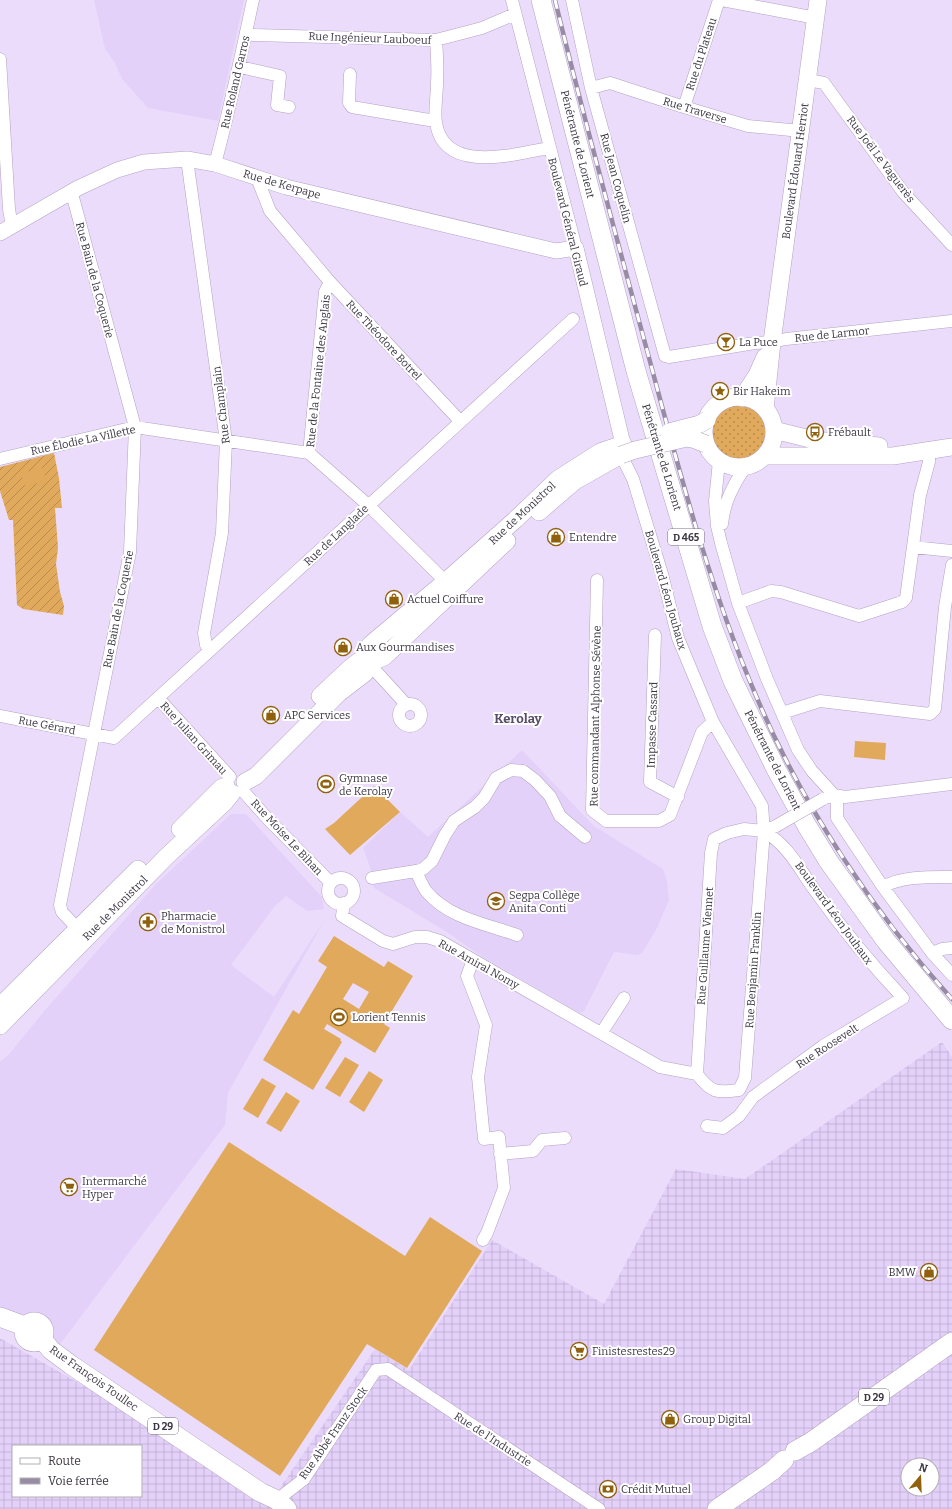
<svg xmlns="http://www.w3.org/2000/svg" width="952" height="1509" font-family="Bitter,serif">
  <defs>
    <pattern id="industrial-grid" width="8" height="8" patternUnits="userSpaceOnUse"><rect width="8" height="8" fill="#e4d1f9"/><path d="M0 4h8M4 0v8" fill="none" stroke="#c4b4d7"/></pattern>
    <pattern id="grass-dots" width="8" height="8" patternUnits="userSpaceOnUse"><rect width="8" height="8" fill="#e0a95b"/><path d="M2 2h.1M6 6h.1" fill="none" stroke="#b78a4d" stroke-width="1.8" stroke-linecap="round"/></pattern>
    <pattern id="garden-furrows" width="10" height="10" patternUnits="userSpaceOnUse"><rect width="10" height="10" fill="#e0a95b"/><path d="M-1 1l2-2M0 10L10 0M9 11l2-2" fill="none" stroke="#b78a4d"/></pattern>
  </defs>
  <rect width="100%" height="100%" fill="#ebdcfc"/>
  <!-- built -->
  <path fill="#e4d1f9" d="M94 0H244L218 121 148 108 122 79 115 63 105 49Z
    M522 750 594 826 663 869 667 881 669 900 657 928 642 953 638 955 614 952 584 1011 579 1013 481 956 447 932 374 888 371 870 363 848 400 812 428 837Z
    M231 814H246L322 897 324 909 307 911 286 896 275 906 231 965 274 997 325 919 228 1093 225 1125 58 1347 0 1308V1062L10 1053 45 1010 156 884Z"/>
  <!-- industrial -->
  <path fill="url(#industrial-grid)" fill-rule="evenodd" d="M942 1042 952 1057V1509H0V1338L275 1495 375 1349 409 1370 492 1240 604 1304 676 1169 745 1179ZM13 1446H141V1496H13ZM908 1465H932V1489H908Z"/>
  <!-- grass -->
  <path fill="url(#grass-dots)" d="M711 432a29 29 0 1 1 58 0a29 29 0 1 1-58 0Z"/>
  <!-- garden -->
  <path fill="url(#garden-furrows)" d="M54 453 59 478 62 508H55L58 548 56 564 60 592 64 606 63 615 23 609 17 605 13 520H9L0 491V467Z"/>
  <!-- pitch -->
  <path fill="#e0a95b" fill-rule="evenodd" d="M42 468 47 481 25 486 21 473Z
    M855 741 886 743 885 760 854 757Z
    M374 786 400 812 350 855 325 829 334 823Z
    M334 936 384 967 388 961 413 976 384 1024 390 1028 375 1053 327 1024 324 1029 341 1039 340 1040 342 1042 313 1090 263 1060 293 1010 299 1014 327 967 318 961ZM353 983 369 992 359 1009 343 999Z
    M345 1057 359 1065 340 1097 325 1088Z
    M369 1071 383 1080 364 1112 349 1102Z
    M262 1078 276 1086 258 1118 243 1109Z
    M286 1092 300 1101 281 1132 266 1123Z
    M229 1142 405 1256 430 1217 482 1251 407 1368 367 1344 280 1476 94 1350Z"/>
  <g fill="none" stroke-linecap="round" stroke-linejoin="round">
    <!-- minor casing -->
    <g stroke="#b2a3c2" stroke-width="13">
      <path id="minor" d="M512 0 576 248
        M572 0 591 88 665 356 669 357 755 343 772 342 786 339 952 321
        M722 0 816 18
        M246 32 253 35 436 40 482 28 515 14
        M436 40C437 54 438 69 437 83 437 96 434 110 436 123 444 175 515 154 549 148
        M0 59 9 209 11 221 14 226
        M240 67 280 76 277 105 289 107
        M350 74 349 103 352 107 435 121
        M808 80 824 83 903 192 952 245
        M591 88 610 83 684 107 748 126 801 131
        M684 107 719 0
        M187 159 226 441 222 533 204 633 206 645 210 650
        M215 164C230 109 241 55 253 0
        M259 178V183L270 211 330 282 460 421
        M71 193 74 201 135 427 130 552 60 905 62 912 77 928
        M330 282 325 292 309 453 368 505 450 586
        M621 455 633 479 662 574 678 638 713 722 762 806 764 831 745 1078 739 1090C717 1093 711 1093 697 1074L711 853 714 839 727 833 744 829 764 831 776 826
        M0 459 135 427 309 453
        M719 461 715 501 717 526 721 543 738 603 767 679 798 750 812 771 834 795 837 803V818L883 887 932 953 952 975
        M722 524C724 502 733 486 745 467
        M913 547 952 551
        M597 580 592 810 606 821H659L670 815 702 732 713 722
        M738 603 771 591 781 592 859 616 902 602 906 598 920 495 929 462V450
        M655 635 650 782 678 797
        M372 667 403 701 405 706
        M159 699 230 777
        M399 715a11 11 0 1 1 22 0a11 11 0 1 1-22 0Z
        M782 713 820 701 930 714 935 709 945 607 952 565
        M0 716 114 738 573 319
        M243 791 267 818 331 883
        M828 797 834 795 845 797 952 784
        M416 871C419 878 422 885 426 891 448 918 486 924 517 935
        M372 878 416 871 423 869 432 861 445 835 454 821 475 807 484 798 496 778 511 770 523 771 535 780 550 796 560 816 585 837
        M328 891a13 13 0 1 1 26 0a13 13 0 1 1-26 0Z
        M883 887C901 876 931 877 952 877
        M344 903 342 916 383 941 393 944 415 937H427L440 941 660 1067 697 1074
        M932 953 942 949 952 948
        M473 960 467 976 486 1025 478 1077 484 1139 499 1137 504 1188 487 1233 483 1240
        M602 1032 624 998
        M707 1126 723 1128 739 1116 753 1097 823 1046 903 998C872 965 843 930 816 892 799 869 790 847 764 831
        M500 1154 533 1151 542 1140 565 1138
        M277 1500 304 1479 376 1370 388 1369 599 1509"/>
    </g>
    <!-- tertiary casing -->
    <g stroke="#b2a3c2" stroke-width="16">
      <path id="tertiary" d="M0 233 78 188 117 170 144 162 187 159 215 164 286 187 556 251 576 248 623 444"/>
    </g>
    <!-- secondary casing -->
    <g stroke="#b2a3c2" stroke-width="18">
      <path id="secondary" d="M704 432a35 35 0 1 1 70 0a35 35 0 1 1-70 0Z
        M742 398 757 375 765 357
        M765 409 772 342 818 0
        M774 430 814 440 879 446
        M765 456H893L952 447
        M539 512 575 481 621 455
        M366 654V650L371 644 446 581 515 520 558 479 600 452 623 444
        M374 661 384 657 507 541
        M320 696 350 668 359 661
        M245 782 256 776 339 693 365 673 367 669
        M180 829 221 788 226 786
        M0 1006 138 869
        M0 1026 167 856 225 802 232 793"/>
    </g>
    <!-- primary casing -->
    <g stroke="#b2a3c2" stroke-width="20">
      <path id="primary" d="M541 0 636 371 712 626 733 681 776 769 807 826 829 862 886 941 952 1020
        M0 1317 27 1327
        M24 1332a10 10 0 1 1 20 0a10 10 0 1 1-20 0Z
        M42 1339 51 1350 71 1365 260 1492 277 1500 287 1509
        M795 1451 811 1442 952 1342
        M717 1509 772 1471 784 1460"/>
    </g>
    <!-- minor -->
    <use href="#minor" stroke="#fff" stroke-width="12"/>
    <!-- tertiary -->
    <use href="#tertiary" stroke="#fff" stroke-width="15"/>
    <!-- secondary -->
    <use href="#secondary" stroke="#fff" stroke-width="17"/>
    <!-- primary -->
    <use href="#primary" stroke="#fff" stroke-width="19"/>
    <!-- rail casing -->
    <g stroke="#978ca3" stroke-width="4.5">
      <path id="rail" d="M555 0C584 119 616 236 648 354 679 470 709 587 757 698 802 805 874 913 952 999"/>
    </g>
    <!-- rail -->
    <use href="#rail" stroke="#fff" stroke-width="3" stroke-dasharray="9" stroke-linecap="butt"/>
    <!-- minor-bridge casing -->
    <g stroke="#b2a3c2" stroke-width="13" stroke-linecap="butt">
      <path id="minor-bridge" d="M776 826 823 799"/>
    </g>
    <!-- secondary-bridge casing -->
    <g stroke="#b2a3c2" stroke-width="18" stroke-linecap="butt">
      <path id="secondary-bridge" d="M669 432 700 424 707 420
        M621 455 635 450 687 438 693 439 706 444"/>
    </g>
    <!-- minor-bridge -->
    <use href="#minor-bridge" stroke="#fff" stroke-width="12"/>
    <!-- secondary-bridge -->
    <use href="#secondary-bridge" stroke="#fff" stroke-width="17"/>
  </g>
  <!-- icons -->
  <defs>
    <g id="bar-ring" transform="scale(0.9)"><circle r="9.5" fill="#fff" stroke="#90610d" stroke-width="1.5"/><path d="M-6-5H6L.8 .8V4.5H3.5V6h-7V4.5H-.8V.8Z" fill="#90610d"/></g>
    <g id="sight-ring" transform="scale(0.9)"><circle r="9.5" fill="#fff" stroke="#90610d" stroke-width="1.5"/><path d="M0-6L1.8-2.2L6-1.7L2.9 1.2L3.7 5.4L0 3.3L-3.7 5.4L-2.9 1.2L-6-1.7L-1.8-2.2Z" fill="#90610d"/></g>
    <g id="bus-ring" transform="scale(0.9)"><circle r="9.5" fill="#fff" stroke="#90610d" stroke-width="1.5"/><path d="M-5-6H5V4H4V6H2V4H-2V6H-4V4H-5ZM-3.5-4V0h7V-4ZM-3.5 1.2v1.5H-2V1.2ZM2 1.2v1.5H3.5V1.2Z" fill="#90610d"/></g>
    <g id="shop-ring" transform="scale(0.9)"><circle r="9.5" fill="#fff" stroke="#90610d" stroke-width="1.5"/><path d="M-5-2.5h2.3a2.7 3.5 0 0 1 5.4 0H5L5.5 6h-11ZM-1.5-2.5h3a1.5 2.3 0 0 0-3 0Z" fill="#90610d"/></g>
    <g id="stadium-ring" transform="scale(0.9)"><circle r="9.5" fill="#fff" stroke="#90610d" stroke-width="1.5"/><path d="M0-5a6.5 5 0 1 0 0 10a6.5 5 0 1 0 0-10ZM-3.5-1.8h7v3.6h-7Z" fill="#90610d"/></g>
    <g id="school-ring" transform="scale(0.9)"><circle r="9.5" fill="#fff" stroke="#90610d" stroke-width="1.5"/><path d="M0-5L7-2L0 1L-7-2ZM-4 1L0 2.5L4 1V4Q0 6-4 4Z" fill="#90610d"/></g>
    <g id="pharmacy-ring" transform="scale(0.9)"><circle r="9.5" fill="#fff" stroke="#90610d" stroke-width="1.5"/><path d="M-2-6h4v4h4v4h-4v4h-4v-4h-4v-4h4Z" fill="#90610d"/></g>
    <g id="supermarket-ring" transform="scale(0.9)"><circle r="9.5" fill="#fff" stroke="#90610d" stroke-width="1.5"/><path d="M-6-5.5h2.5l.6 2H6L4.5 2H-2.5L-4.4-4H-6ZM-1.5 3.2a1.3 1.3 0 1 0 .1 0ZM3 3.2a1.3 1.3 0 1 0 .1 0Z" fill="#90610d"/></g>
    <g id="bank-ring" transform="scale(0.9)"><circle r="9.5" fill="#fff" stroke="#90610d" stroke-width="1.5"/><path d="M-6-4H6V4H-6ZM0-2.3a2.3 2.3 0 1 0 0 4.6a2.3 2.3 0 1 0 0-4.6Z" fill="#90610d"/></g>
  </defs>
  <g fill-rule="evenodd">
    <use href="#bar-ring" x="726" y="342"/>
    <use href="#sight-ring" x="720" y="391"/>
    <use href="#bus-ring" x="815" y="432"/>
    <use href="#shop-ring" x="556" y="537"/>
    <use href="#shop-ring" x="394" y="599"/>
    <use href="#shop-ring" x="343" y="647"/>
    <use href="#shop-ring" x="271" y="715"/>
    <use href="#stadium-ring" x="326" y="784"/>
    <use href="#school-ring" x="496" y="901"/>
    <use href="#pharmacy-ring" x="148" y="922"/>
    <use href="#stadium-ring" x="339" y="1017"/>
    <use href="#supermarket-ring" x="69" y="1187"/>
    <use href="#shop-ring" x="929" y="1272"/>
    <use href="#supermarket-ring" x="579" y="1351"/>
    <use href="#shop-ring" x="670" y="1419"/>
    <use href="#bank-ring" x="608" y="1489"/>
  </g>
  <g text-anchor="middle" stroke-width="4" stroke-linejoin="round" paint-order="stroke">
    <!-- shield labels -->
    <g fill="#fff" stroke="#77737c" stroke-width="1">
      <rect x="668" y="529" width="36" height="16" rx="3"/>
      <rect x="859" y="1389" width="30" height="16" rx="3"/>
      <rect x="148" y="1418" width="30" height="16" rx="3"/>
    </g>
    <g font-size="10" font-weight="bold" fill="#3d3744">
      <text x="686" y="541">D 465</text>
      <text x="874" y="1401">D 29</text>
      <text x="163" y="1430">D 29</text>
    </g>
    <!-- street labels -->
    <g font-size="11" fill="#3d3744" stroke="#fff">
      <text transform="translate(370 38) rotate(2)" y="4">Rue Ingénieur Lauboeuf</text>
      <text transform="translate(701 54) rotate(-72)" y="4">Rue du Plateau</text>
      <text transform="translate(235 82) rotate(-77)" y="4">Rue Roland Garros</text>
      <text transform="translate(695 110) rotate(17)" y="4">Rue Traverse</text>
      <text transform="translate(578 144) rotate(76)" y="4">Pénétrante de Lorient</text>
      <text transform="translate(881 159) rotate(53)" y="4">Rue Joël Le Vaguerès</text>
      <text transform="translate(795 171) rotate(-82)" y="4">Boulevard Édouard Herriot</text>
      <text transform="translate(616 178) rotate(75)" y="4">Rue Jean Coquelin</text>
      <text transform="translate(282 184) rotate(16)" y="4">Rue de Kerpape</text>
      <text transform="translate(568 222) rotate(76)" y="4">Boulevard Général Giraud</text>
      <text transform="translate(95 280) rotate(75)" y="4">Rue Bain de la Coquerie</text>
      <text transform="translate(832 334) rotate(-6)" y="4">Rue de Larmor</text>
      <text transform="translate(384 340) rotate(47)" y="4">Rue Théodore Botrel</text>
      <text transform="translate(318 371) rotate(-84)" y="4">Rue de la Fontaine des Anglais</text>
      <text transform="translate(221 405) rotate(-97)" y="4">Rue Champlain</text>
      <text transform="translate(83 440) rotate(-12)" y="4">Rue Élodie La Villette</text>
      <text transform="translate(662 457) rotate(73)" y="4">Pénétrante de Lorient</text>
      <text transform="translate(522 513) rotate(-43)" y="4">Rue de Monistrol</text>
      <text transform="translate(336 535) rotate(-43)" y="4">Rue de Langlade</text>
      <text transform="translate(666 590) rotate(74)" y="4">Boulevard Léon Jouhaux</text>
      <text transform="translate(118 609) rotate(-79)" y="4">Rue Bain de la Coquerie</text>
      <text transform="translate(595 716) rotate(-89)" y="4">Rue commandant Alphonse Sévène</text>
      <text transform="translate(47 725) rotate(11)" y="4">Rue Gérard</text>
      <text transform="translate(652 725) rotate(-88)" y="4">Impasse Cassard</text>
      <text transform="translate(194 738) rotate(48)" y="4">Rue Julian Grimau</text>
      <text transform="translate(773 760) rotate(63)" y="4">Pénétrante de Lorient</text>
      <text transform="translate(287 837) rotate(47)" y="4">Rue Moise Le Bihan</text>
      <text transform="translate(115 908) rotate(-45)" y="4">Rue de Monistrol</text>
      <text transform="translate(834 913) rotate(54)" y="4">Boulevard Léon Jouhaux</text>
      <text transform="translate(705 946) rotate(-86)" y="4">Rue Guillaume Viennet</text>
      <text transform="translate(479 964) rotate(29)" y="4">Rue Amiral Nomy</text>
      <text transform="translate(753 970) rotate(-86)" y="4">Rue Benjamin Franklin</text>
      <text transform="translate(827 1046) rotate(-33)" y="4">Rue Roosevelt</text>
      <text transform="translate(94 1378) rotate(35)" y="4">Rue François Toullec</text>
      <text transform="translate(333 1433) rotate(-55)" y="4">Rue Abbé Franz Stock</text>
      <text transform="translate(493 1439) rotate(33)" y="4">Rue de l'Industrie</text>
    </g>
    <!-- poi labels -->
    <g font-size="11" fill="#3d3744" stroke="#fff" text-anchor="start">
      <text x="739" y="346">La Puce</text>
      <text x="733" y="395">Bir Hakeim</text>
      <text x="828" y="436">Frébault</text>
      <text x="569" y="541">Entendre</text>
      <text x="407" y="603">Actuel Coiffure</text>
      <text x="356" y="651">Aux Gourmandises</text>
      <text x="284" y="719">APC Services</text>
      <text x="339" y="782">Gymnase<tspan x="339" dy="13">de Kerolay</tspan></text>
      <text x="509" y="899">Segpa Collège<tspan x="509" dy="13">Anita Conti</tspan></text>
      <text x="161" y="920">Pharmacie<tspan x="161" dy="13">de Monistrol</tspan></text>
      <text x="352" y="1021">Lorient Tennis</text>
      <text x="82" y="1185">Intermarché<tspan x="82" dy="13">Hyper</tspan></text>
      <text x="916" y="1276" text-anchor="end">BMW</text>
      <text x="592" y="1355">Finistesrestes29</text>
      <text x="683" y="1423">Group Digital</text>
      <text x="621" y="1493">Crédit Mutuel</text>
    </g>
    <!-- quarter labels -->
    <g font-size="13" font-weight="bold" fill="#594c67" stroke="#fff">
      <text x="518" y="723">Kerolay</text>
    </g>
  </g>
  <!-- legend -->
  <rect x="12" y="1445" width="130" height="52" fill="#ffffff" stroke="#b1afb4"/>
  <rect x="20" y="1458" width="20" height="6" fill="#ffffff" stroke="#b1afb4"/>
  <text x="48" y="1465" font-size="12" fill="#3d3744">Route</text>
  <rect x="20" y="1478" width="20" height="6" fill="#978ca3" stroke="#b1afb4"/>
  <text x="48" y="1485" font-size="12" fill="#3d3744">Voie ferrée</text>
  <!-- north arrow -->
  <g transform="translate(920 1477) rotate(19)"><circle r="19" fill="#ffffff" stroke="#b1afb4"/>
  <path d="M0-3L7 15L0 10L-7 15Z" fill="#90610d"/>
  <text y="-6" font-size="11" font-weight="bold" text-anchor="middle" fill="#3d3744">N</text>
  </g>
</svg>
